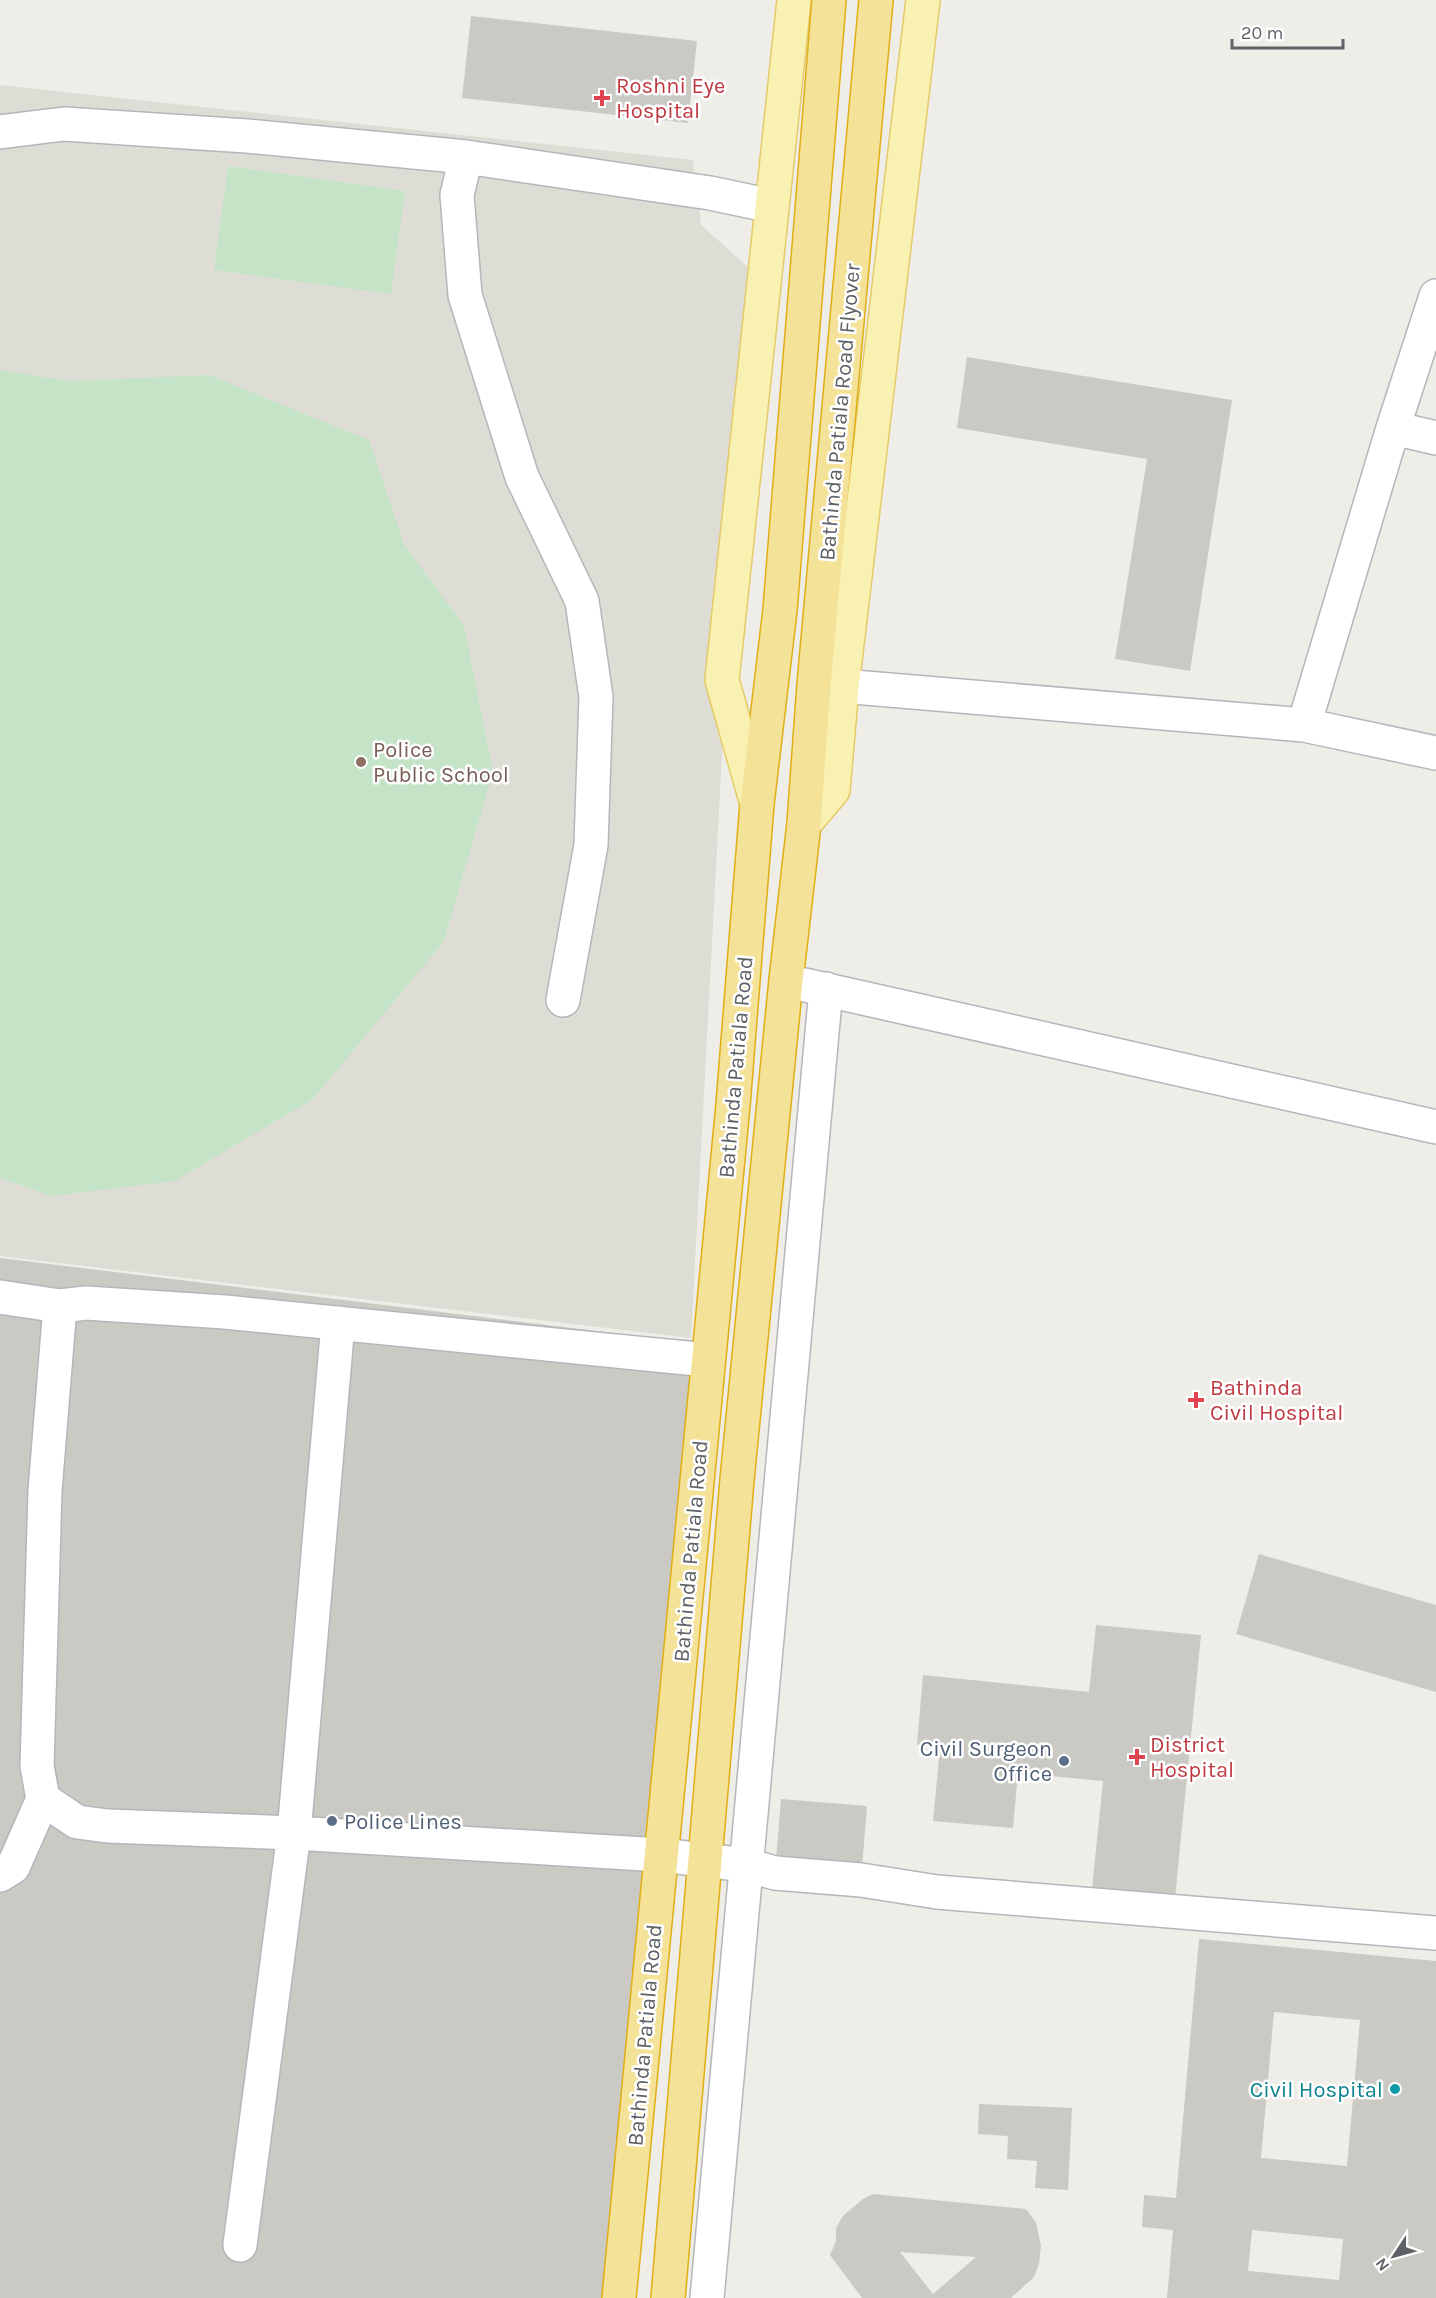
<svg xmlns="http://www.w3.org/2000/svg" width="1436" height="2298" font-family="Karla,sans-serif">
  <rect width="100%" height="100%" fill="#efede7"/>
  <!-- education -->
  <path fill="#deddd5" d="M0 85 693 160 701 225 748 267 691 1338 0 1256Z"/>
  <!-- green -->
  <path fill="#c5e4c7" d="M228 166 405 191 391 294 214 270Z
    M0 370 69 381 209 375 369 440 404 544 464 626 493 772 444 941 313 1099 175 1181 51 1196 0 1178Z"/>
  <!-- building -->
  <path fill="#cac9c3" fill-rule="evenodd" d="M471 16 697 41 688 123 462 98Z
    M967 357 1232 400 1190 671 1115 659 1147 459 957 428Z
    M0 1258 710 1345 619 2298H0Z
    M1259 1554 1436 1605V1692L1236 1634Z
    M1096 1625 1201 1635 1175 1898 1092 1889 1103 1781 1018 1773 1013 1828 933 1821 940 1748 917 1745 923 1675 1089 1692Z
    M781 1799 867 1806 861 1880 775 1873Z
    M1199 1939 1436 1961V2298H1167L1173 2230 1142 2227 1144 2195 1176 2198ZM1274 2012 1360 2020 1347 2166 1261 2158ZM1252 2230 1343 2239 1339 2280 1248 2271Z
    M979 2104 1072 2108 1068 2190 1035 2188 1037 2161 1007 2159 1008 2136 978 2134Z
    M873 2194 1026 2209 1036 2223 1041 2245 1039 2264 1034 2277 1011 2298H862L830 2255 836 2241V2228L843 2216 863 2199ZM900 2252 976 2257 933 2294Z"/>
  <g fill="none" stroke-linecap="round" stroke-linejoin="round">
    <!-- minor casing -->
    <g stroke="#b4b6ba" stroke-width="36">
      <path id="minor" d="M0 132 64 124 247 136 466 157 710 193 772 206
        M466 157 457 195 465 295 522 477 582 601 596 697 591 845 563 1000
        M1393 428 1436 438
        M842 686 1304 725 1436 753
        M1304 725 1393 428 1436 296
        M805 985 1436 1127
        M0 1297 60 1306
        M338 1323 294 1833 108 1826 77 1822 43 1799 37 1766 45 1491 60 1306 86 1303 225 1312 656 1355 708 1360
        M0 1875 13 1867 43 1799
        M240 2245 294 1833 661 1855 746 1865 775 1873 861 1880 937 1892 1436 1933
        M707 2298 826 989"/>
    </g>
    <!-- major casing -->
    <g stroke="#e5ca69" stroke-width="36">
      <path id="major" d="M757 804 722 680 794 0
        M804 824 833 790 842 686 923 0"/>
    </g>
    <!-- highway casing -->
    <g stroke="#e0ae15" stroke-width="36">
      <path id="highway" d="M619 2298 733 1105 757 804 780 610 829 0
        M668 2298 737 1480 786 980 804 824 814 685 876 0"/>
    </g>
    <!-- minor -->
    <use href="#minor" stroke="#fff" stroke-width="33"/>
    <!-- major -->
    <use href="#major" stroke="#f8f1b2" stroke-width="33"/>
    <!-- highway -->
    <use href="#highway" stroke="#f4e299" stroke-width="33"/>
  </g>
  <!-- markers -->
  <g fill="#e0444e" stroke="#fff" stroke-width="2">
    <path d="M599 89h6v6h6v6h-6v6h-6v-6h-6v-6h6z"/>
    <path d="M1193 1391h6v6h6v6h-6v6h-6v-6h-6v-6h6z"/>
    <path d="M1134 1748h6v6h6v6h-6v6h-6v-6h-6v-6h6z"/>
  </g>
  <circle fill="#8d6e63" stroke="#fff" stroke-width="2" cx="361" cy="762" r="6"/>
  <g fill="#5c6f8a" stroke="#fff" stroke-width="2">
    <circle cx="1064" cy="1761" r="6"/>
    <circle cx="332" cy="1821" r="6"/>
  </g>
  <circle fill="#0f9aa8" stroke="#fff" stroke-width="2" cx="1395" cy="2089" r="6"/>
  <g text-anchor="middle" stroke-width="5" stroke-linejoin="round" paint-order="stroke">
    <!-- health labels -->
    <g font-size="22" fill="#be3a42" stroke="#fff" text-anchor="start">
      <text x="616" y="93">Roshni Eye<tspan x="616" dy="25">Hospital</tspan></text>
      <text x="1210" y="1395">Bathinda<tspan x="1210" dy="25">Civil Hospital</tspan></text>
      <text x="1150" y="1752">District<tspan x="1150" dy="25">Hospital</tspan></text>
    </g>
    <!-- street labels -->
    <g font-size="22" fill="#5e6165" stroke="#fff">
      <text transform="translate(839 412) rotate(-85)" y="8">Bathinda Patiala Road Flyover</text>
      <text transform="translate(735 1067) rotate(-85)" y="8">Bathinda Patiala Road</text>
      <text transform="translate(690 1551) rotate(-85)" y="8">Bathinda Patiala Road</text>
      <text transform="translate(644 2035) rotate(-85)" y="8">Bathinda Patiala Road</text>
    </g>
    <!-- education labels -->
    <g font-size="22" fill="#785e54" stroke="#fff" text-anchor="start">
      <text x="373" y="757">Police<tspan x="373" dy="25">Public School</tspan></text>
    </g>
    <!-- service labels -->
    <g font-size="22" fill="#4e5e75" stroke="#fff" text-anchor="end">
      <text x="1052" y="1756">Civil Surgeon<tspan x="1052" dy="25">Office</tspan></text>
      <text x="344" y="1829" text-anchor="start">Police Lines</text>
    </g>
    <!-- culture labels -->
    <g font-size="22" fill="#0d838f" stroke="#fff" text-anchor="end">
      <text x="1383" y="2097">Civil Hospital</text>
    </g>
  </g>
  <!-- north arrow -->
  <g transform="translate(1394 2256) rotate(234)" stroke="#ffffff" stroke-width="4.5" paint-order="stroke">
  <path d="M0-4.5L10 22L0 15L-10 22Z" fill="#5e6165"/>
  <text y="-9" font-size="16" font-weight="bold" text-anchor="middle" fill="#5e6165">N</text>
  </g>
  <!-- scale -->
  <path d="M1232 39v9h111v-9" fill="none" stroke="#5e6165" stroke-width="3"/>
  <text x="1241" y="39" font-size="18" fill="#5e6165" stroke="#ffffff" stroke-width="4.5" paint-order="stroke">20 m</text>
</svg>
